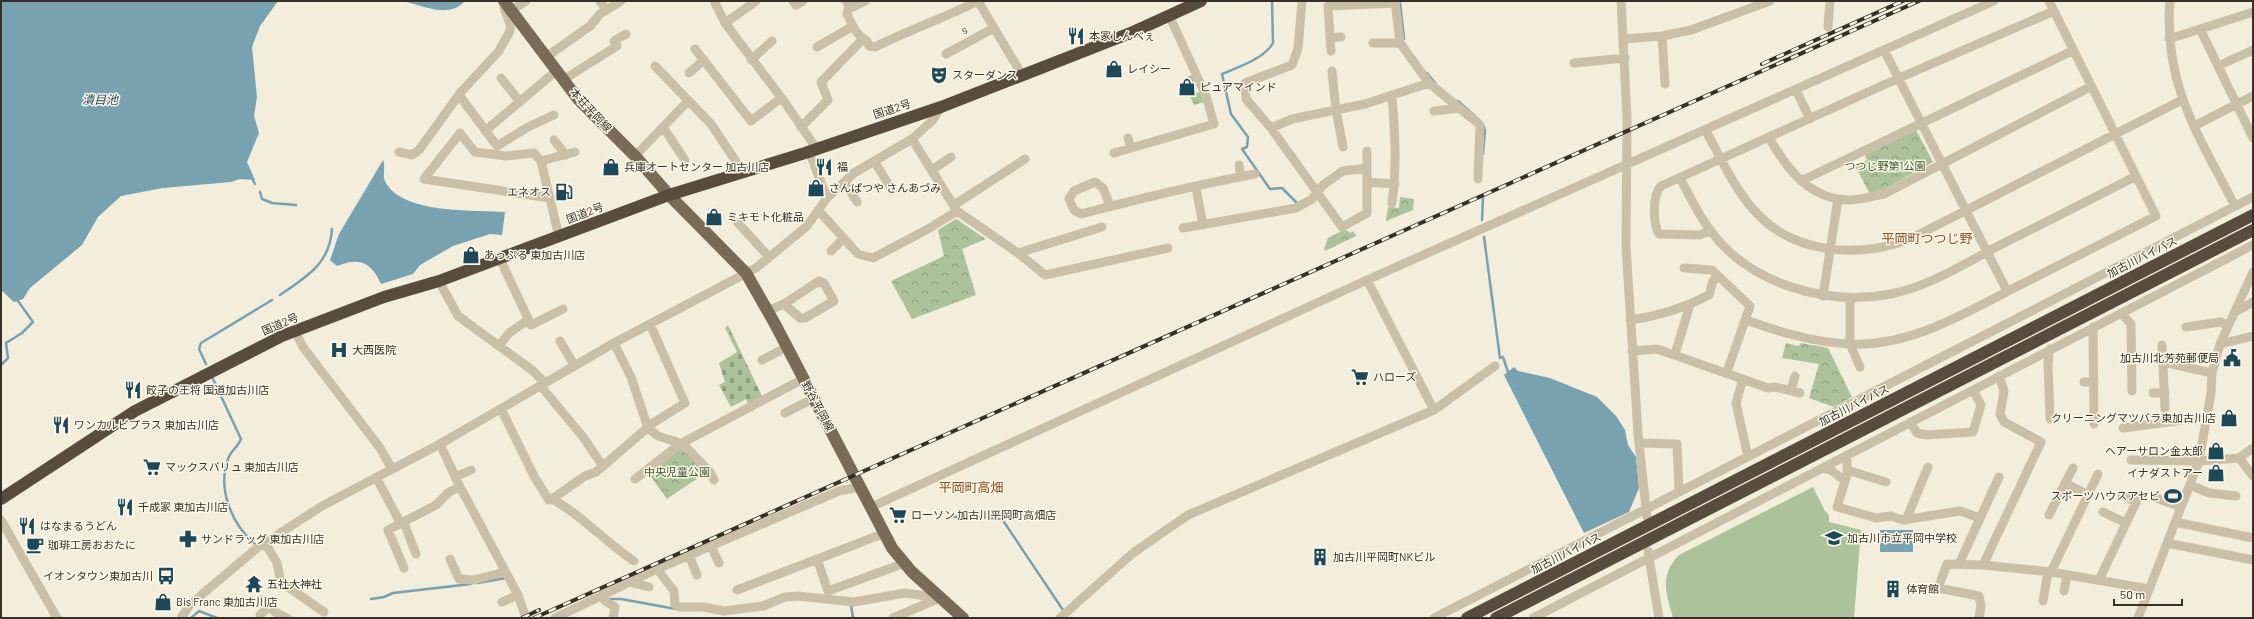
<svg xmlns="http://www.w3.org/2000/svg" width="2254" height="619" font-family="Barlow,'Noto Sans JP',sans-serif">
  <defs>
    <pattern id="forest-crowns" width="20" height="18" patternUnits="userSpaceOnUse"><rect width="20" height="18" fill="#acc29b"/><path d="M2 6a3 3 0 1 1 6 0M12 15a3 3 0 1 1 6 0" fill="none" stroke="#8d9e7e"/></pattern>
    <pattern id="cemetery-stones" width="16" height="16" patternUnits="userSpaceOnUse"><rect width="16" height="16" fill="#acc29b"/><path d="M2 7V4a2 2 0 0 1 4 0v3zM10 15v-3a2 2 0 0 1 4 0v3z" fill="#8d9e7e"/></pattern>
  </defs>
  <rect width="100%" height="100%" fill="#f3eddb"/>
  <!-- grass -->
  <path fill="#acc29b" d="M1813 487 1825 511 1829 515V522L1861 530 1854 618H1673C1666 593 1659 576 1679 555Z"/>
  <!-- forest -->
  <path fill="url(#forest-crowns)" d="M1191 75 1197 83 1193 85 1197 93 1200 92 1204 102 1194 105 1182 80Z
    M1916 130 1933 162 1881 191 1870 194 1855 166 1867 160 1865 155Z
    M1400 197 1414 199 1413 210 1386 221 1388 207 1399 208Z
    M956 219 986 239 962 249 976 295 912 319 891 281 944 256 938 230Z
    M1345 229 1350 233 1353 231 1356 236 1325 251 1324 249 1328 238Z
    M1786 343 1799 346 1801 343 1828 348 1852 397 1834 407 1809 398 1819 364 1782 358Z
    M680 449 684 450 705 473 667 499 649 474Z"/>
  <!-- cemetery -->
  <path fill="url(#cemetery-stones)" d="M728 325 762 396 748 404 746 399 731 407 719 385 725 382 719 363 737 352 725 328Z"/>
  <!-- water -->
  <path fill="#79a2b1" d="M1 1H278L260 26 252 47 257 97 254 116 259 133 247 162 255 180 240 179 231 182 163 188 121 196 98 217 82 245 30 288 23 299 14 302 1 290Z
    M403 1H465C449 19 424 6 403 1Z
    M383 160C386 167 382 175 385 181 400 214 474 210 505 212L502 235 490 234 453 246 420 265 413 274 381 284C371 262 360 257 337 266L330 260 339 234Z
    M1514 367 1518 371 1550 378 1597 397 1616 416 1625 430 1628 445 1636 457 1639 488 1629 512 1584 533 1504 375Z
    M1880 530H1913V552H1880Z"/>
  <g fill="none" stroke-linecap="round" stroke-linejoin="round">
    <!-- stream -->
    <path stroke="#79a2b1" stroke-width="2.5" d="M1272 1 1273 43C1264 59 1238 67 1222 74L1231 114 1248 137 1247 147 1242 149 1270 189 1282 188 1297 203
      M1400 2 1404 39
      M1427 73 1436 84
      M1458 101 1479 120
      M1483 154 1485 130 1483 125
      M253 180 255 184
      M260 192 262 199 272 203 296 205
      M1482 220 1483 196
      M1484 237 1500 358 1503 357 1508 372
      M280 295C306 277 330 264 332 229
      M206 364 199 349 201 343 272 300
      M1 365 8 358 6 343 22 333 33 322 18 301
      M213 379 241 439C238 447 231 450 228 459 217 490 232 525 256 545
      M954 517H979L1002 519 1063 610
      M478 583 506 578
      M371 599 384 597 393 593 471 584
      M609 599H621L676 609
      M851 605 853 618
      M191 618 199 611 217 618"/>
    <!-- minor -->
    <path stroke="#cbc0a7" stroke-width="9" d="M600 1 606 10
      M714 1 725 23 786 104 816 148
      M793 1 796 5 803 1
      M846 1 849 6 847 14C852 25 857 36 867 41L869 46 875 47C909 30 944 18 978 1
      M978 1 1022 75
      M1302 1 1298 49 1292 65 1245 83 1246 99 1271 128 1342 227 1367 213V151
      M1395 1 1400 43 1429 83 1480 125 1478 179
      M1621 1 1627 118 1626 246 1638 434 1647 517
      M2170 1C2163 84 2199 136 2235 206
      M849 6 853 7 865 1
      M512 10 526 1
      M725 23 756 1
      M1828 27 1830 1
      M2200 29 2253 138
      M1662 36 1665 84
      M1330 38 1341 37
      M1623 39 1662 36 1691 30 1770 1
      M2169 39 2253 12
      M1373 43H1400
      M817 47 853 26
      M695 49 751 121 781 98
      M1884 50 2007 291
      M1331 51 1328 6 1396 3
      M946 54 994 28
      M546 57 590 26 600 14 621 1
      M751 60 772 41
      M1574 63 1625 58
      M655 66 711 124 743 172
      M2218 66 2253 50
      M1332 71 1336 110 1343 147
      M689 73 704 60
      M501 78 520 102
      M563 80 617 46 614 41 626 34
      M1796 90 1810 119
      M459 95 497 146 528 127 554 115
      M1392 95C1395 132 1397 167 1392 203
      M1434 111 1460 108
      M2194 126 2253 96
      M663 127 685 160
      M801 127 828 100 821 82 863 39
      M1271 128 1292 119 1365 104 1429 83
      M485 131 556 71
      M1706 131C1720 157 1733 186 1753 209 1791 254 1858 259 1910 239L2182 100
      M1128 138 1131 148
      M1769 138C1785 165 1804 193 1838 199 1853 202 1869 197 1884 194L2090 87
      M912 139 957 211 1018 253 1045 275 1168 248
      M554 140 566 155
      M809 151 827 198
      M399 152 412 155 419 150 461 92 499 51 510 31V24L504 8 507 4
      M1114 153 1214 124 1206 96 1169 15
      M635 156 688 101
      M541 161 575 152
      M874 161 892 190
      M1239 165 1241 177
      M932 170 951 157
      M1680 178C1689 195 1698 214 1710 230 1750 285 1827 306 1891 294 1931 286 1969 261 2004 243 2048 221 2092 199 2136 176
      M1801 181 2072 51
      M844 182 857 202
      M1367 182 1395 184
      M1196 188 1203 225
      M550 198 424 179 460 133 475 152 506 156 534 153 541 161 559 237
      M954 205 1025 159
      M1110 206 1103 188 1095 182 1074 191 1069 199 1074 210 1081 214C1138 199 1196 185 1255 174
      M818 210 858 254 873 258 928 229 957 211
      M738 223 769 257
      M1183 228 1296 208 1312 199 1323 185 1343 171 1367 168
      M1711 231 1699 235 1659 234C1653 224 1652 195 1661 186L1899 78 2054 11
      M831 251 844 238
      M1018 253 1102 227
      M500 259 531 325 563 309
      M1684 268 1712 270 1750 306 1727 372
      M1367 280 1434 410
      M439 281 458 316 532 370 544 382
      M1823 296 1838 199
      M1850 298V344L1860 367
      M767 311 784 304 819 281 824 283 834 301 805 318H800L784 304
      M2235 312 2253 302
      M2121 313 2131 324 2132 391
      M1630 320C1659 316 1684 308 1709 295L1713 281 1718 276
      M1746 320C1780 332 1812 342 1849 344 1911 347 1965 313 2018 286 2064 263 2110 239 2156 216L2049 1
      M2093 327 2094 424
      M2186 327 2221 322 2228 326
      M295 331 303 347 380 448 392 469
      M560 341 574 365
      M614 343 631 377 648 428 658 436 677 442 687 448 710 472 714 480
      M2220 344 2253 336
      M2162 345 2165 409
      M499 346 509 333 528 320
      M1632 351 1657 349 1768 388 1775 387 1800 393
      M1675 354 1690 305
      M762 360 787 347
      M2163 362 2212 373
      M1999 376 2004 391 2000 414 2004 422 2041 442 1983 565 2051 572 2149 589
      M1743 379 1736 403 1748 457
      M2084 382H2094
      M540 385 583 437 602 465
      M1791 390 1795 376
      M2153 393H2165
      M501 409 535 478 549 500 552 499 585 476 596 472 653 423 685 403 650 324
      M785 413 814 398
      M2050 419 2048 363 2050 349
      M1910 422 1917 433 1926 435 1973 432 1981 405 1973 390
      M2123 428 2207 417
      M1639 443 1677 444 1679 492
      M440 444 459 485 518 595 526 618
      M1847 455V475L1837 507 1876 518 1891 516 1903 520 1960 511 1980 518
      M2239 458 2253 476
      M2131 460 2199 461 2239 458 2253 448
      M1822 468 1831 470 1845 481
      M1847 470 1886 482
      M376 477 401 524
      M455 477 471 470
      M635 479 680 444 803 379
      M2065 483 2088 495
      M2190 485 2209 493 2236 496
      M2122 495 2136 502
      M2156 498 2181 507
      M552 499C582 515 605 542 634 561
      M871 507 1367 280 1994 1
      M2103 512 2126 523
      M2049 515 2073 468
      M1 520 57 618
      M1906 520 1928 467
      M2175 522 2253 538
      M404 523 416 554
      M265 543 277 563 281 582 324 612
      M2167 543 2253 560
      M711 546 719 563
      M1648 551 1659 618
      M689 555 697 575
      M450 559 459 579 473 580 505 572
      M817 559 828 591 905 563
      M1959 564 1999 477
      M404 568 388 530 436 505 449 492 460 487
      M657 569 674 591 675 605 679 607H703L724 611 763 606 785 597 798 596 854 602 905 593 940 598 893 618
      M2051 572 2098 474
      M2099 580 2139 496
      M629 582 649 587
      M737 590 885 533
      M2064 591 2067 575
      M602 595 605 601 615 607 613 618
      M261 600 275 612 287 618
      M2043 601 2048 572
      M502 602 518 595
      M260 615 269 607
      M181 618 189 606 206 591 257 548 322 506 440 444 614 343 756 268 807 226 827 198 854 173 912 139 933 120 941 107
      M555 618 657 569 839 491 860 487
      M1060 618 1133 553 1188 515 1434 410 1495 366
      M1434 618 2253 197
      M1533 618 2253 245
      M1979 618 1981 606 1979 596 1938 588 1947 564 1983 565
      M2138 618 2199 461 2211 393 2212 373 2220 344 2253 272"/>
    <!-- major -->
    <path stroke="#7a6b58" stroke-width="12" d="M504 1 578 99 635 156 669 195 746 273 775 324 892 548 912 572 963 618"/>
    <!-- highway -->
    <path stroke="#594c3e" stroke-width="12" d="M1 499 135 411 282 336 384 297 439 281 669 195 805 153 941 107 1133 32 1201 1
      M1467 618 2253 215
      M1496 618 2253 230"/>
    <!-- rail casing -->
    <g stroke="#373028" stroke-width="4">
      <path id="rail" d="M1762 64 1903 1
        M522 618 539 610
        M534 618 1919 1"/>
    </g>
    <!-- rail -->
    <use href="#rail" stroke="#faf6e8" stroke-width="2.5" stroke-dasharray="8" stroke-linecap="butt"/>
  </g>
  <!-- icons -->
  <defs>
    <g id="restaurant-bare" transform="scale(1.38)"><path d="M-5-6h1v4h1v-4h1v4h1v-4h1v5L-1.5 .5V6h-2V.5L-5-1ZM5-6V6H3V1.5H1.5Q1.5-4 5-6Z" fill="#1c485a" stroke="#faf6e8" stroke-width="2.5" paint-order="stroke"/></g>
    <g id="shop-bare" transform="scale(1.38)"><path d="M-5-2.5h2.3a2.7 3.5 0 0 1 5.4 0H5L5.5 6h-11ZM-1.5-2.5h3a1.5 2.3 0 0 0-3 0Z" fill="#1c485a" stroke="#faf6e8" stroke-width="2.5" paint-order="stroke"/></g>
    <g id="theatre-bare" transform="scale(1.38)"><path d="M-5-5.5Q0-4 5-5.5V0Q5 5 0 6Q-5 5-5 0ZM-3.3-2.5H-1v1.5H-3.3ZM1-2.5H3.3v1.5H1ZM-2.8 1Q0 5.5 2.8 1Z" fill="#1c485a" stroke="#faf6e8" stroke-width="2.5" paint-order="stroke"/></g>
    <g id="fuel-bare" transform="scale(1.38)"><path d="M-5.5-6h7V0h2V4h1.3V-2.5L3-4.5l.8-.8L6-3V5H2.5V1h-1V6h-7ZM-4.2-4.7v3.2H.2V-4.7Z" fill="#1c485a" stroke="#faf6e8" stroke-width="2.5" paint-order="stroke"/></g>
    <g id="hospital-bare" transform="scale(1.38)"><path d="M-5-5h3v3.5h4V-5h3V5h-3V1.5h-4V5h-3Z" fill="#1c485a" stroke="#faf6e8" stroke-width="2.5" paint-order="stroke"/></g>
    <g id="civic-bare" transform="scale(1.38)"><path d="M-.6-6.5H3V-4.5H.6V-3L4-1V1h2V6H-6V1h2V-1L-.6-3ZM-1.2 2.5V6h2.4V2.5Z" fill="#1c485a" stroke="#faf6e8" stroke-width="2.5" paint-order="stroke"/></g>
    <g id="supermarket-bare" transform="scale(1.38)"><path d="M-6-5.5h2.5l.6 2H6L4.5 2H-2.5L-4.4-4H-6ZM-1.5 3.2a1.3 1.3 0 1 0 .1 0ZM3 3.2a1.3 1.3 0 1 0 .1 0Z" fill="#1c485a" stroke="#faf6e8" stroke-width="2.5" paint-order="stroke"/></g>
    <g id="stadium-bare" transform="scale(1.38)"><path d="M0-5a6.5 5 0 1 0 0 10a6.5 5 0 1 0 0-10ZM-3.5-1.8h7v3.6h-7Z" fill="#1c485a" stroke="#faf6e8" stroke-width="2.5" paint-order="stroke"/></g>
    <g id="school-bare" transform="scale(1.38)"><path d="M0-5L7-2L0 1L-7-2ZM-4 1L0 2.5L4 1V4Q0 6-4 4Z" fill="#1c485a" stroke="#faf6e8" stroke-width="2.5" paint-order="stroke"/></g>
    <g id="pharmacy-bare" transform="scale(1.38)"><path d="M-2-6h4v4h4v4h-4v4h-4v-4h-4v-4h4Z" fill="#1c485a" stroke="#faf6e8" stroke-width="2.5" paint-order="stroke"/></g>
    <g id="cafe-bare" transform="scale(1.38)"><path d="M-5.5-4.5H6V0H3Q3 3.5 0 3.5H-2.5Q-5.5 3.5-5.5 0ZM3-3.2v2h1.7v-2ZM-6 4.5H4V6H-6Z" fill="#1c485a" stroke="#faf6e8" stroke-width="2.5" paint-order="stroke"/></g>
    <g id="building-bare" transform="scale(1.38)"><path d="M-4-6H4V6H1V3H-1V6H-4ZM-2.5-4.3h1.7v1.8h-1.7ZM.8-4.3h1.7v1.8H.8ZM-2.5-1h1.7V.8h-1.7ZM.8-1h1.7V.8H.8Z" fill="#1c485a" stroke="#faf6e8" stroke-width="2.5" paint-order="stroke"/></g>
    <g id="bus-bare" transform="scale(1.38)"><path d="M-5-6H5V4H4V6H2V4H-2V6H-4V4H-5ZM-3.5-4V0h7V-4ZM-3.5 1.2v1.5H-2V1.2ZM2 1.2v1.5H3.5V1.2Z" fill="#1c485a" stroke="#faf6e8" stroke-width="2.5" paint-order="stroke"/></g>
    <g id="temple-bare" transform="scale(1.38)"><path d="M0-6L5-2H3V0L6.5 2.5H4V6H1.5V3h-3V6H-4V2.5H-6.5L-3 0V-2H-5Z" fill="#1c485a" stroke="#faf6e8" stroke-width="2.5" paint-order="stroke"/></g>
  </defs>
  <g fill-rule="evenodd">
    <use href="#restaurant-bare" x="1076" y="36"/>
    <use href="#shop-bare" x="1114" y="69"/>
    <use href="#theatre-bare" x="939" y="75"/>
    <use href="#shop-bare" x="1187" y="87"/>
    <use href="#shop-bare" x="611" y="167"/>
    <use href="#restaurant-bare" x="824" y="167"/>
    <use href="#shop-bare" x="816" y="188"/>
    <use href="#fuel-bare" x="564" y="192"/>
    <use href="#shop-bare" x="714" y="217"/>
    <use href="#shop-bare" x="471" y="255"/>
    <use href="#hospital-bare" x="339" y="350"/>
    <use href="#civic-bare" x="2232" y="358"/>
    <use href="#supermarket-bare" x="1360" y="377"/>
    <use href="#restaurant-bare" x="133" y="390"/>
    <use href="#shop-bare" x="2229" y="418"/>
    <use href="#restaurant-bare" x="61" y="425"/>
    <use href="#shop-bare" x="2216" y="451"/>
    <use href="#supermarket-bare" x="152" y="467"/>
    <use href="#shop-bare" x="2216" y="473"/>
    <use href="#stadium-bare" x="2173" y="496"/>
    <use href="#restaurant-bare" x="125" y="507"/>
    <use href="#supermarket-bare" x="898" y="515"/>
    <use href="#restaurant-bare" x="27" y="526"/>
    <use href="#school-bare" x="1834" y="538"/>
    <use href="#pharmacy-bare" x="188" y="539"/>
    <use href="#cafe-bare" x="35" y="545"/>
    <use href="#building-bare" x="1320" y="557"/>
    <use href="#bus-bare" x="166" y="576"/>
    <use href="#temple-bare" x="254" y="584"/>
    <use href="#building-bare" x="1893" y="589"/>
    <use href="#shop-bare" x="163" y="602"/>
  </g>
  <g text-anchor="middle" stroke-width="3" stroke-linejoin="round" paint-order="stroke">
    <!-- street labels -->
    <g font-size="11" fill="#373028" stroke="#faf6e8">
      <text transform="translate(964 30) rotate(-29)" y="4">s</text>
      <text transform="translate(892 109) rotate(-18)" y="4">国道2号</text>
      <text transform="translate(591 110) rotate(47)" y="4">本荘平岡線</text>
      <text transform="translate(585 213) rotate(-21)" y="4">国道2号</text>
      <text transform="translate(2142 257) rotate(-27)" y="4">加古川バイパス</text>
      <text transform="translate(280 324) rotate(-23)" y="4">国道2号</text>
      <text transform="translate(1854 405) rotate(-27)" y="4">加古川バイパス</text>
      <text transform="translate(818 406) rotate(62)" y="4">野谷平岡線</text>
      <text transform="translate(1566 553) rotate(-27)" y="4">加古川バイパス</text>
    </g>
    <!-- poi labels -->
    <g font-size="11" fill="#373028" stroke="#faf6e8" text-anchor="start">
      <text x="1089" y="40">本家しんべぇ</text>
      <text x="1127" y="73">レイシー</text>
      <text x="952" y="79">スターダンス</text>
      <text x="1200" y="91">ピュアマインド</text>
      <text x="624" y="171">兵庫オートセンター 加古川店</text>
      <text x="837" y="171">福</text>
      <text x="829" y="192">さんぱつや さんあづみ</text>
      <text x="551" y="196" text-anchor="end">エネオス</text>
      <text x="727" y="221">ミキモト化粧品</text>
      <text x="484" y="259">あっぷる 東加古川店</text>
      <text x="352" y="354">大西医院</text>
      <text x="2219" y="362" text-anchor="end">加古川北芳苑郵便局</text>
      <text x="1373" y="381">ハローズ</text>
      <text x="146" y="394">餃子の王将 国道加古川店</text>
      <text x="2216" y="422" text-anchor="end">クリーニングマツバラ東加古川店</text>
      <text x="74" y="429">ワンカルビプラス 東加古川店</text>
      <text x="2203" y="455" text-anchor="end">ヘアーサロン金太郎</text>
      <text x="165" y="471">マックスバリュ 東加古川店</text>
      <text x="2203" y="477" text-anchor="end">イナダストアー</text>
      <text x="2160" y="500" text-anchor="end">スポーツハウスアセビ</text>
      <text x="138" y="511">千成家 東加古川店</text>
      <text x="911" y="519">ローソン 加古川平岡町高畑店</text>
      <text x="40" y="530">はなまるうどん</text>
      <text x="1847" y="542">加古川市立平岡中学校</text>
      <text x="201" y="543">サンドラッグ 東加古川店</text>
      <text x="48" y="549">珈琲工房おおたに</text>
      <text x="1333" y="561">加古川平岡町NKビル</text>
      <text x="153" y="580" text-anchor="end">イオンタウン東加古川</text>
      <text x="267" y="588">五社大神社</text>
      <text x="1906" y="593">体育館</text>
      <text x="176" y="606">Bis Franc 東加古川店</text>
    </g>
    <!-- park labels -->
    <g font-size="11" fill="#3c572a" stroke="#faf6e8">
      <text x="1885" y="170">つつじ野第1公園</text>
      <text x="677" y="476">中央児童公園</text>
    </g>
    <!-- water labels -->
    <g font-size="12" font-style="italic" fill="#1c485a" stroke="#faf6e8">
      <text x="100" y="104">潰目池</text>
    </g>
    <!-- quarter labels -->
    <g font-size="13" fill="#89501e" stroke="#faf6e8">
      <text x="1927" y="243">平岡町つつじ野</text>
      <text x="971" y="492">平岡町高畑</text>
    </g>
  </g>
  <!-- border -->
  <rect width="2254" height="619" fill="none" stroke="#373028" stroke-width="4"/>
  <!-- scale -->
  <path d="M2114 599v6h68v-6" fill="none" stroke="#373028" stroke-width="2"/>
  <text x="2120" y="599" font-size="12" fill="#373028" stroke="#faf6e8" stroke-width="3" paint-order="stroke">50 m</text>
</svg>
